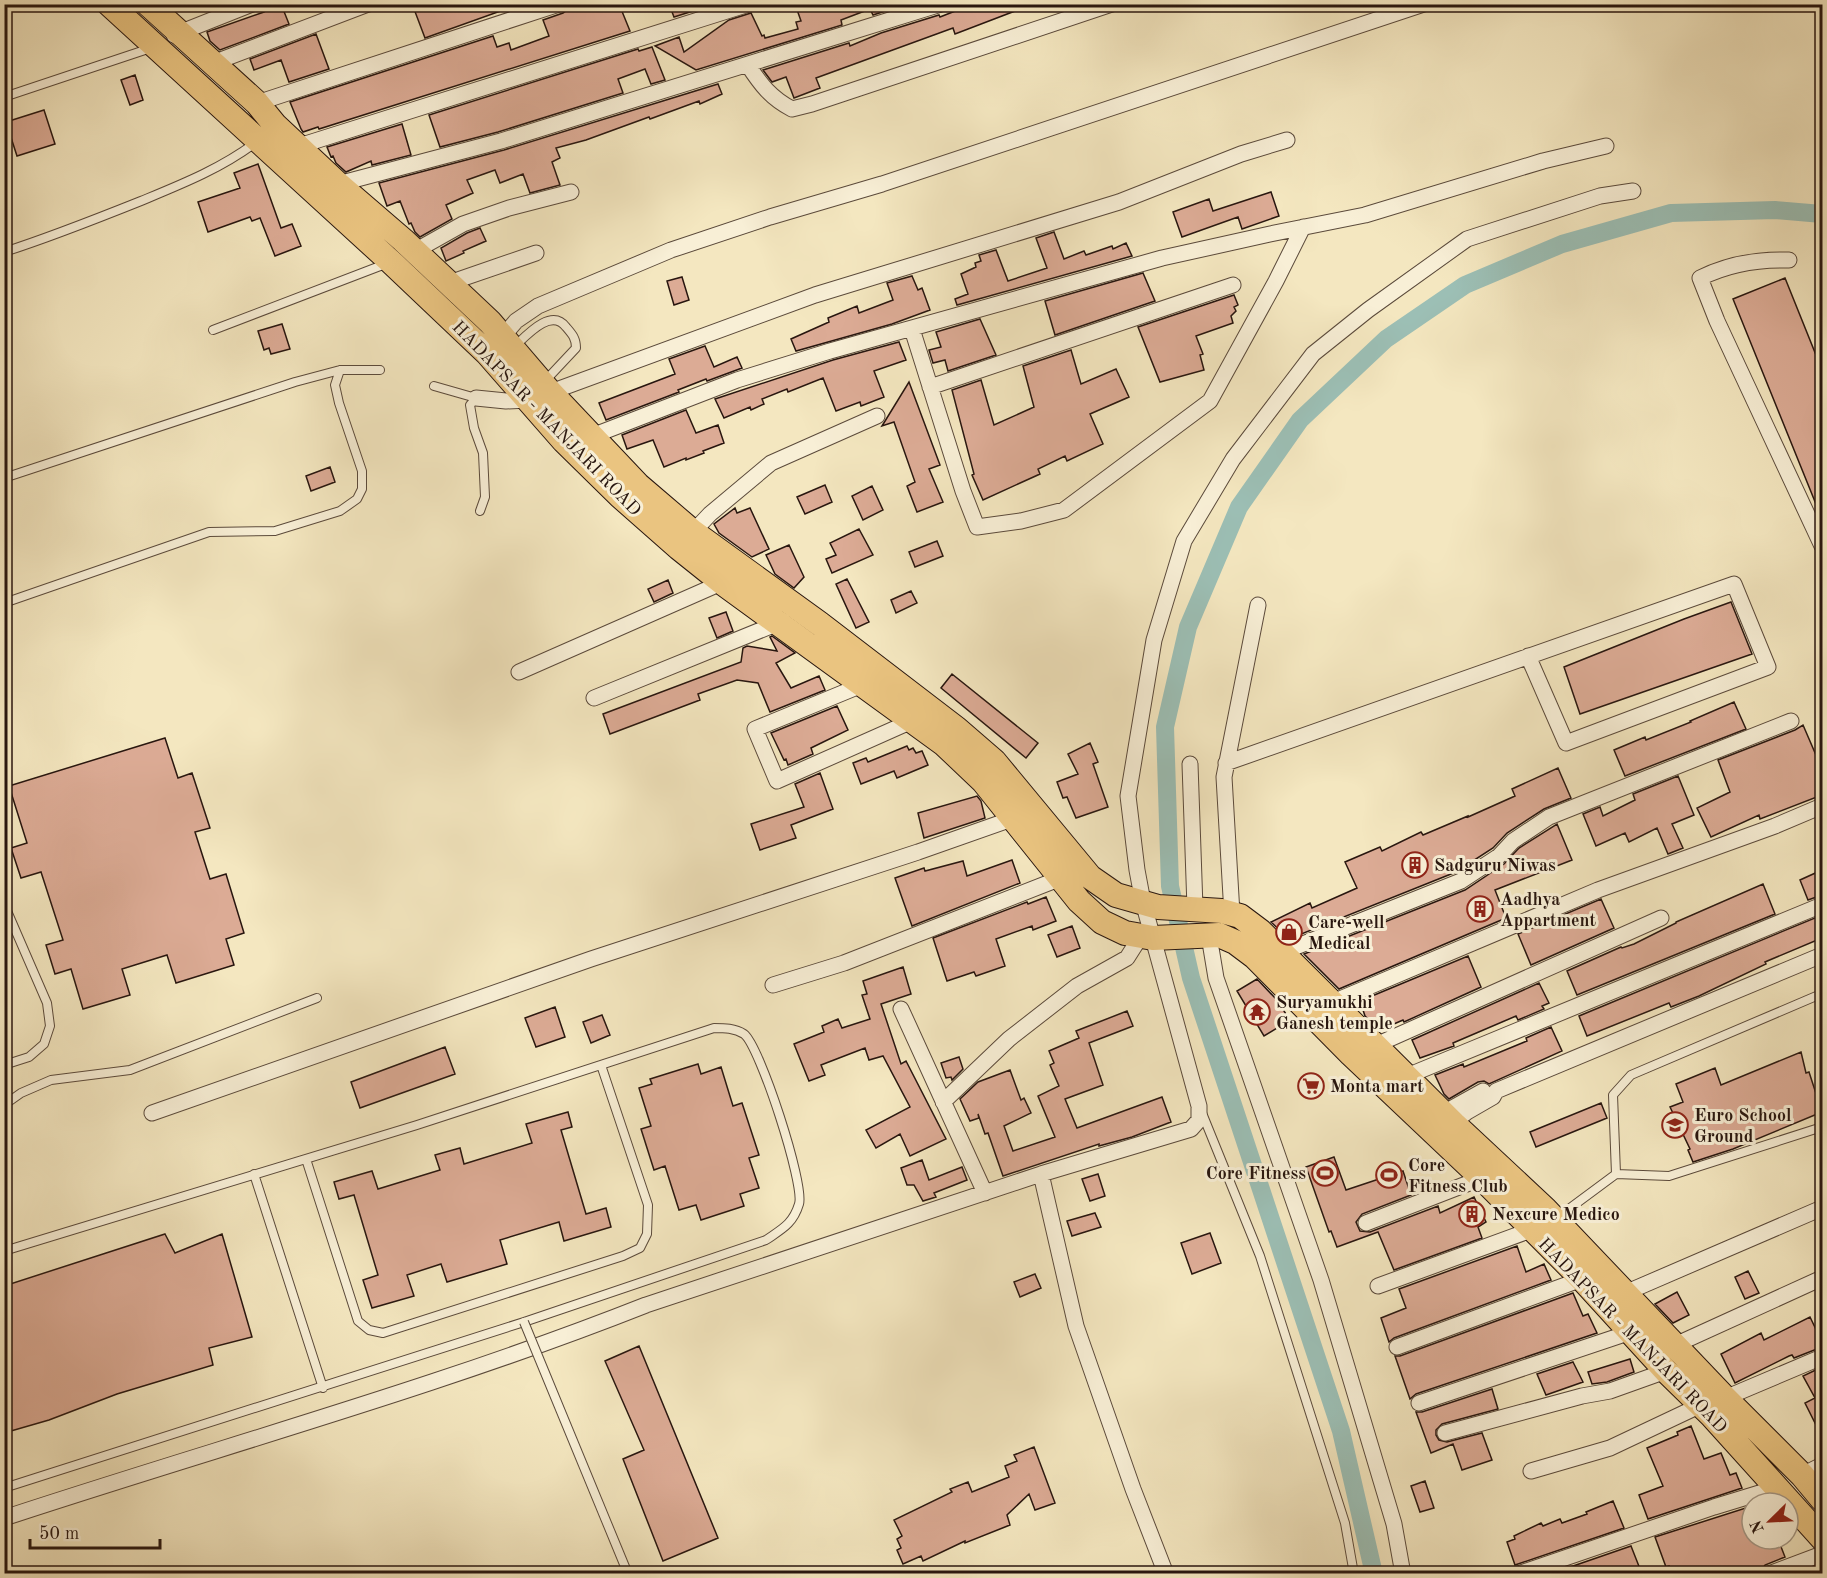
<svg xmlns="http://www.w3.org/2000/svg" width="1827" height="1578" font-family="'Old Standard TT',serif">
  <rect width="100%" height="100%" fill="#f4e7c0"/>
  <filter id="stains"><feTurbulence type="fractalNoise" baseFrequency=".00333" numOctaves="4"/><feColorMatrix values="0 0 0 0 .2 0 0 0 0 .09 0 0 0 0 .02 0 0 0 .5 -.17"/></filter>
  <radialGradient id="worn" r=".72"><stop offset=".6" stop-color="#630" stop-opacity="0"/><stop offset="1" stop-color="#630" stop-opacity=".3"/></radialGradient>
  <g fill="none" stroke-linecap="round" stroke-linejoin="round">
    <!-- canal -->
    <path stroke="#9cbfb5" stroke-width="18" d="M1374 1574 1341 1431 1191 978 1170 886 1165 727 1188 627 1239 507 1300 420 1386 339 1465 285 1562 244 1671 213 1775 210 1822 214"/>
  </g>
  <!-- building -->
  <path fill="#dcab95" stroke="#28160f" stroke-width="1.5" d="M277 4H281L289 24 220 50 210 41 207 32 264 12Z
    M426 4H509V8L425 38 414 9Z
    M569 4H619L630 31 319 129 318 127 303 132 301 129 290 102 493 36 497 47 509 43 511 50 549 36 543 20 563 13 567 10Z
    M669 4H715L674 17Z
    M795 4H907L873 15 870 9 841 20 842 25 696 70 655 46 679 37 684 52 729 20 751 13 762 36 764 35 765 38 798 29 796 22 801 21Z
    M973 4 1028 6 955 34 953 28 816 78 820 88 794 98 786 77 772 82 763 70 849 43 850 46 881 33 939 15 940 17Z
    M316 34 329 69 289 82 281 60 254 70 250 59Z
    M652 47 665 80 651 84 645 69 618 79 623 93 498 132 440 147 429 115 638 49 639 51Z
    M135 75 143 100 130 105 121 80Z
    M718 84 722 94 700 104 699 101 650 119 649 117 586 140 556 148 560 158 552 162 560 185 530 193 523 174 500 183 495 170 467 180 473 193 446 205 452 219 420 237 415 232 411 223 409 224 400 201 387 206 379 183 504 150Z
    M44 110 55 144 17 156 6 122Z
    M402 124 411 155 372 165 371 161 346 172 336 163 333 156 331 157 327 147Z
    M258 164 281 228 292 224 301 246 275 256 260 218 252 221 250 217 208 232 198 202 240 188 234 173Z
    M1271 192 1279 216 1242 229 1238 217 1182 237 1173 212 1209 199 1213 211Z
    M480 228 486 241 463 251 464 253 446 261 441 248 467 233Z
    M1054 232 1064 259 1084 251 1086 255 1112 246 1113 249 1126 243 1132 256 957 305 955 299 968 294 961 274 976 267 975 263 981 261 979 255 996 250 1008 281 1047 268 1036 238Z
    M1143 273 1155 301 1055 335 1045 301Z
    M912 276 918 290 922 288 930 310 892 324 796 351 791 339 829 322 828 318 857 306 859 313 893 300 887 283Z
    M682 277 689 300 674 305 667 281Z
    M1785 278 1822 370V519L1733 299Z
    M1234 295 1238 305 1234 307 1236 311 1231 316 1233 323 1196 336 1203 354 1200 355 1204 370 1160 382 1138 327Z
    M980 319 996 355 948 371 945 360 933 363 929 350 941 347 936 332Z
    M282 324 290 349 271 354 269 348 264 350 258 331Z
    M899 342 906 360 874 371 884 397 861 406 860 402 836 411 823 378 788 392 787 389 762 399 764 404 751 410 750 407 724 418 715 399 833 360Z
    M705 346 714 367 737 357 742 368 707 381 706 379 678 390 679 392 606 420 599 403 675 374 669 359Z
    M1071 350 1081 384 1116 369 1129 397 1090 414 1103 444 1067 461 1065 456 1038 469 1040 474 983 500 972 475 974 474 952 390 981 380 994 425 1034 407 1023 366Z
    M909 382 940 465 929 469 943 502 917 512 907 486 915 482 894 422 882 426Z
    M686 410 696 433 718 425 724 443 703 451 704 453 686 460V458L664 467 653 440 627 449 622 435Z
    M330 467 335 482 311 491 306 476Z
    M825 485 832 502 805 514 797 497Z
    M872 486 883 510 863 520 852 496Z
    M735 508 737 513 750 508 769 549 752 557 719 533 714 524Z
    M859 529 873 555 832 573 826 559 836 555 830 543Z
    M937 541 943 556 915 567 909 552Z
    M789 545 804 577 794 588 775 574 766 555Z
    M847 579 869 622 856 628 836 584Z
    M668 580 673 593 654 602 648 589Z
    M911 591 917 603 896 613 891 600Z
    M1731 602 1752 654 1580 714 1564 667 1684 619Z
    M726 612 733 631 717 638 709 618Z
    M772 636 795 653 776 663 791 688 819 676 825 690 770 712 758 683 737 680 698 694 700 700 610 734 603 714 741 662 743 648 747 646 777 651 770 637Z
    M952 674 1038 743 1026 758 941 688Z
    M1734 702 1746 729 1625 776 1614 750 1645 737 1646 740 1691 722 1690 721Z
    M837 706 848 730 811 748 813 754 788 765 786 759 784 760 771 733Z
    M1803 725 1822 769V795L1760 819 1759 815 1711 837 1697 808 1730 792 1718 760 1795 730Z
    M165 738 178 778 192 773 210 828 195 832 210 879 226 874 244 933 226 939 234 965 176 983 167 955 122 969 130 995 83 1009 71 969 55 974 46 945 63 940 41 872 21 878 11 848 27 843 9 786Z
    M1090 743 1098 762 1093 764 1108 807 1076 818 1067 797 1063 798 1057 782 1078 774 1068 754Z
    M907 746 909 750 913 748 916 753 922 751 928 765 897 778 894 771 861 784 853 763 866 758 868 762Z
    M1558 768 1571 798 1544 809 1507 833 1493 848 1456 872 1289 939 1271 922 1310 903 1312 908 1357 888 1345 862 1380 847 1382 851 1421 832 1423 835 1468 816V817L1515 796 1512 789Z
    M820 773 833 809 791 825 796 838 760 850 751 824 804 807 795 784Z
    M1678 776 1694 815 1672 824 1683 848 1668 854 1657 828 1629 842 1625 833 1596 846 1583 814 1600 807 1603 816 1635 800 1633 794Z
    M977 796 981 801 985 818 924 838 918 813Z
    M1557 824 1572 860 1495 890 1506 918 1339 989 1304 954 1465 890 1504 864 1519 848Z
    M1012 860 1020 883 912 926 895 878 924 868 925 871 963 861 967 876Z
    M1822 870V895L1808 900 1800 880Z
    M1763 884 1775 914 1577 995 1567 971 1621 947 1622 948 1634 944 1676 923V922Z
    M1046 897 1056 921 1033 930 1032 926 996 939 1005 966 976 976 974 972 947 981 933 938 1027 902 1028 904Z
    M1601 899 1614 928 1531 965 1518 934Z
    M1822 915V938L1765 962 1766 964 1699 996 1671 1007 1669 1003 1587 1036 1579 1016Z
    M1072 926 1080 948 1057 957 1048 935Z
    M1468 956 1481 987 1404 1022 1403 1020 1380 1030 1365 1016 1360 1001Z
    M903 967 911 994 881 1004 901 1064 906 1061 946 1139 910 1156 900 1134 876 1148 866 1130 910 1107 883 1056 869 1060 865 1048 821 1065 825 1075 809 1081 794 1044 824 1032 822 1026 838 1019 842 1028 870 1019 862 995 867 994 863 981Z
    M1257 979 1276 999 1290 1020 1264 1036 1237 991Z
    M1539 983 1549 1003 1542 1006 1544 1009 1518 1020 1516 1016 1453 1043 1454 1046 1420 1058 1412 1040Z
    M555 1007 565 1037 536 1047 525 1018Z
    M1127 1011 1133 1026 1089 1043 1103 1085 1065 1099 1077 1128 1162 1097 1171 1122 1132 1137 1099 1146V1144L1003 1176 988 1133 985 1134 978 1114 979 1118 970 1121 960 1099 978 1082 1010 1070 1021 1100 1024 1098 1031 1113 1004 1126 1013 1151 1055 1137 1038 1096 1059 1086 1050 1065 1054 1063 1049 1051 1079 1038 1076 1031Z
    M602 1015 610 1035 591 1043 583 1022Z
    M1551 1027 1562 1051 1489 1084 1484 1081 1478 1082 1449 1099 1444 1094 1435 1075 1463 1064 1464 1067 1527 1041 1526 1038Z
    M445 1047 455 1074 360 1108 351 1082Z
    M1801 1052 1806 1073 1809 1072 1822 1112 1733 1149 1693 1162 1688 1150 1690 1149 1670 1107 1683 1102 1676 1084 1715 1068 1721 1085Z
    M959 1057 963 1069 952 1080 951 1077 946 1078 941 1063Z
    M698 1064 701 1074 721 1067 733 1106 742 1103 759 1155 749 1158 759 1188 740 1194 744 1206 701 1220 696 1205 679 1210 665 1166 654 1170 641 1129 651 1126 639 1088 652 1084 650 1079Z
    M1601 1103 1607 1118 1536 1147 1530 1132Z
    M568 1112 572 1127 561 1130 586 1214 606 1208 611 1227 564 1241 559 1222 500 1240 507 1264 447 1282 441 1264 407 1275 414 1296 372 1308 363 1280 378 1275 354 1195 339 1199 334 1182 372 1171 378 1189 440 1170 435 1155 460 1148 464 1164 532 1143 526 1124Z
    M1334 1157 1346 1190 1403 1171 1411 1195 1362 1214 1356 1222 1360 1231 1370 1232 1438 1206 1440 1213 1474 1197 1486 1222 1478 1227 1482 1238 1394 1270 1378 1232 1337 1247 1331 1231 1329 1232 1306 1167Z
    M922 1160 929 1180 962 1167 967 1180 934 1193 936 1197 923 1201 914 1185H907L901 1168Z
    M1098 1174 1105 1196 1090 1201 1082 1179Z
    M1095 1213 1101 1227 1072 1236 1067 1221Z
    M1210 1233 1221 1263 1192 1274 1181 1243Z
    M165 1234 175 1253 222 1234 252 1337 209 1348 213 1365 117 1394 49 1420 4 1433V1286Z
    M1517 1246 1526 1272 1544 1264 1551 1280 1394 1338 1389 1342 1381 1318 1406 1308 1399 1289Z
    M1748 1271 1759 1293 1745 1299 1735 1277Z
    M1035 1274 1041 1288 1020 1297 1014 1282Z
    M1677 1292 1689 1315 1673 1323 1655 1304Z
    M1573 1293 1583 1316 1588 1314 1597 1333 1416 1394 1410 1399 1395 1356H1400Z
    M1810 1317 1822 1342V1347L1794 1358 1792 1355 1789 1356 1735 1383 1721 1354 1761 1333 1764 1340Z
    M639 1346 718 1538 663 1561 623 1459 644 1450 605 1361Z
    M1630 1359 1634 1372 1607 1382 1592 1384 1588 1372Z
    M1573 1362 1583 1382 1546 1395 1537 1374Z
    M1822 1367V1437L1805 1403 1815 1398 1803 1376Z
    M1492 1389 1498 1409 1442 1424 1436 1430V1435L1439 1440 1447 1442 1482 1433 1492 1460 1462 1470 1453 1444 1431 1453 1416 1412H1422Z
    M1691 1426 1704 1459 1721 1453 1730 1475 1736 1473 1742 1488 1648 1519 1639 1495 1663 1486 1647 1448 1678 1435 1677 1432Z
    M1034 1447 1055 1503 1035 1510 1029 1494 1007 1515 1010 1525 965 1543V1541L923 1561 921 1556 903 1564 897 1550 901 1548 897 1539 902 1536 894 1520 952 1492 950 1489 968 1482 972 1492 1009 1477 1005 1466 1017 1461 1014 1455Z
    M1425 1481 1434 1508 1420 1512 1411 1486Z
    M1613 1501 1624 1528 1515 1565 1507 1542 1515 1539 1514 1536 1541 1523 1543 1526 1560 1519 1562 1523 1587 1514 1586 1512Z
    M1752 1506V1539H1778L1785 1557 1765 1565 1759 1574H1682L1680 1568 1670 1571 1669 1566 1666 1567 1655 1537Z
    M1631 1546 1642 1574H1550Z"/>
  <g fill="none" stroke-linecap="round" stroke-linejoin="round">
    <!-- lane casing -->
    <g stroke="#5b4a3b" stroke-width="10">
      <path id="lane" d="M4 97 151 48
        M4 252C51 237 96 219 141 201 182 184 220 169 255 143
        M213 330 388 263
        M514 347C526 336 551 307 566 327 572 334 576 338 576 348L545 381
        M434 386 476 398 470 405 474 428 483 453 485 497 480 511
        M4 478 295 382 340 370H380
        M4 603 209 532 275 531 340 511 357 499 362 489V471L339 403 335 385 340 370
        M4 904 47 1003 50 1026 44 1044 29 1057 4 1065
        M4 1105 21 1093 51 1080 130 1070 317 998
        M1202 1113 1260 1256 1345 1523 1354 1574
        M306 1159 358 1321 369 1330 383 1333 623 1256 640 1248 647 1234 648 1205 601 1065
        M254 1174 323 1388
        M1616 1174 1613 1095 1631 1075 1821 994 1822 996
        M1558 1217 1616 1174 1669 1176 1822 1127
        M4 1251 417 1125 714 1028C724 1028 735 1028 744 1034 760 1046 805 1185 799 1204 793 1224 782 1229 766 1240L524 1322 4 1488"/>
    </g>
    <!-- street casing -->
    <g stroke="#5b4a3b" stroke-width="17">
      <path id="street" d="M174 35 252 4
        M213 63 368 4
        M748 65C761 85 771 98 792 109L812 104 1112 4
        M257 103 559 4
        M299 146 749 4
        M338 184 501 141 941 4
        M415 251 463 224 509 208 571 192
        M1789 260C1758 259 1728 264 1700 278L1717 321 1822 546
        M449 283 536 253
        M912 329 963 491 977 527 1021 521 1064 510 1210 401 1276 281 1303 227
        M498 342 516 321 538 306 671 250 770 217 882 184 1424 4
        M930 387 1233 285
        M476 398 506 401 529 400 815 295 1119 202 1241 154 1287 140
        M592 436 737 380 830 351 1162 258 1270 234 1365 215 1543 161 1606 146
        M693 532 710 514 771 463 877 416
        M519 672 728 580
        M862 685 755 729 777 781 912 721
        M594 698 783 621
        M1226 763 1734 584 1768 667 1566 743 1528 656
        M1190 764 1195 908
        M1232 914 1224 777 1258 605
        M1209 936 1216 978 1321 1280 1394 1524 1403 1574
        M1283 952 1461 881 1499 856 1513 841 1549 817 1791 721
        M773 985 844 963 1061 878
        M1333 1002 1598 890 1775 826 1822 806
        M901 1009 985 1193
        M1376 1045 1661 918
        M1407 1076 1822 905
        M943 1102 1009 1039 1077 986 1127 958 1141 936
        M152 1113 591 959 918 852 1020 816
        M1438 1116 1483 1091
        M1446 1129 1467 1112 1493 1097 1496 1091 1822 955
        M1041 1174 1076 1326 1133 1489 1166 1574
        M1366 1223 1482 1178
        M1378 1286 1531 1230 1538 1225
        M1625 1293 1822 1208
        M1675 1345 1822 1278
        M1397 1347 1582 1279
        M1722 1402 1725 1398 1822 1357
        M1419 1403 1631 1332
        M1445 1433 1582 1396 1610 1391 1666 1371
        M1531 1471 1610 1448 1701 1405
        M1802 1475 1822 1465
        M4 1518C219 1447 436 1388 646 1305L1041 1174 1191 1129 1199 1120V1106L1143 902 1137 870 1128 796 1154 640 1184 541 1233 459 1313 354 1368 310 1467 239 1600 196 1633 191
        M1518 1574 1714 1507 1776 1488
        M1769 1574 1822 1554"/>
    </g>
    <!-- primary casing -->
    <g stroke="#28160f" stroke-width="26">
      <path id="primary" d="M109 4 391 262 487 353 564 441 620 496 679 548 724 584 944 744 983 781 1079 901 1102 922 1125 933 1153 938 1219 935 1235 942 1255 957 1351 1054 1482 1178 1582 1279 1666 1371 1712 1416 1822 1538
        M148 4 257 103 275 125 338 184 403 240 490 322 550 392 638 485 693 532 820 624 957 729 994 761 1090 877 1116 895 1158 907 1222 911 1240 916 1260 931 1454 1124 1545 1209 1725 1398 1802 1475 1822 1499"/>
    </g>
    <!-- lane -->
    <use href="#lane" stroke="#f8efd6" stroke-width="8"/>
    <!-- street -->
    <use href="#street" stroke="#f8efd6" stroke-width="15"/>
    <!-- primary -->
    <use href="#primary" stroke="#eac480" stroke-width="24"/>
    <!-- lane-bridge casing -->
    <g stroke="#5b4a3b" stroke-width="10" stroke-linecap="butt">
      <path id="lane-bridge" d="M524 1322 628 1574"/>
    </g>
    <!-- lane-bridge -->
    <use href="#lane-bridge" stroke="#f8efd6" stroke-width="8"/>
  </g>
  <!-- icons -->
  <defs>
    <g id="building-ring" transform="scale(1.35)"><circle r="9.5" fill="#f8efd6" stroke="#8f2418" stroke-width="1.5"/><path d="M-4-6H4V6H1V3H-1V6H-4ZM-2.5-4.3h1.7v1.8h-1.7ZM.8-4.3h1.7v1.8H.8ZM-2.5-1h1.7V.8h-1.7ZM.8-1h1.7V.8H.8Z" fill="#8f2418"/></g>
    <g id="shop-ring" transform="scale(1.35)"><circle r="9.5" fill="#f8efd6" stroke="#8f2418" stroke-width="1.5"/><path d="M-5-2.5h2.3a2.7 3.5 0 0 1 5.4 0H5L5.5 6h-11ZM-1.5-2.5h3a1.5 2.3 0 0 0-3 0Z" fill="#8f2418"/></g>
    <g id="temple-ring" transform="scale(1.35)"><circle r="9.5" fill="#f8efd6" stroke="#8f2418" stroke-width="1.5"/><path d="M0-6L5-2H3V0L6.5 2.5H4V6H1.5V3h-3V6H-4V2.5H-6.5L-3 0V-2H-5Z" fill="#8f2418"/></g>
    <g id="supermarket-ring" transform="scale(1.35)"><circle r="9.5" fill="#f8efd6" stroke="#8f2418" stroke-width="1.5"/><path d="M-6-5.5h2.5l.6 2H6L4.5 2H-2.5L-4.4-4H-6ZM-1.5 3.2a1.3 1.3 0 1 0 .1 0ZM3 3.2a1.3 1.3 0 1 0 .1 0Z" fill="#8f2418"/></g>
    <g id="school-ring" transform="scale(1.35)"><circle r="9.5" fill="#f8efd6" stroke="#8f2418" stroke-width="1.5"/><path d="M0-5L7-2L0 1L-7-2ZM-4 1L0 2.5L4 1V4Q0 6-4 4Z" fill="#8f2418"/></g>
    <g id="stadium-ring" transform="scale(1.35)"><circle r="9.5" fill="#f8efd6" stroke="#8f2418" stroke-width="1.5"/><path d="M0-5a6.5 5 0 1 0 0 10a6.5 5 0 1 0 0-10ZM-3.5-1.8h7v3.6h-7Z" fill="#8f2418"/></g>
  </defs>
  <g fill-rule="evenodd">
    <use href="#building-ring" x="1415" y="865"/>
    <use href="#building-ring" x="1480" y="909"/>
    <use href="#shop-ring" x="1289" y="932"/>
    <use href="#temple-ring" x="1257" y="1012"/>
    <use href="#supermarket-ring" x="1311" y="1086"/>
    <use href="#school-ring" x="1675" y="1125"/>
    <use href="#stadium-ring" x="1325" y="1173"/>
    <use href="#stadium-ring" x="1389" y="1175"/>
    <use href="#building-ring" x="1472" y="1214"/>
  </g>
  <g text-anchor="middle" stroke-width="6" stroke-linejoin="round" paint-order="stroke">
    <!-- street labels -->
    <g font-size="18" fill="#28160f" stroke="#f8efd6">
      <text transform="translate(547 418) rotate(46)" y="6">HADAPSAR - MANJARI ROAD</text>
      <text transform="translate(1633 1335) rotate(46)" y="6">HADAPSAR - MANJARI ROAD</text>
    </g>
    <!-- poi labels -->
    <g font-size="18" font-weight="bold" fill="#28160f" stroke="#f8efd6" text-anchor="start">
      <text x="1434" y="871">Sadguru Niwas</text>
      <text x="1500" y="905">Aadhya<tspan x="1500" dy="21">Appartment</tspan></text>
      <text x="1308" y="928">Care-well<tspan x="1308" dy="21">Medical</tspan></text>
      <text x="1276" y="1008">Suryamukhi<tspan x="1276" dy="21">Ganesh temple</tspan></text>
      <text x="1330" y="1092">Monta mart</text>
      <text x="1694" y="1121">Euro School<tspan x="1694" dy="21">Ground</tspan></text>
      <text x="1408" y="1171">Core<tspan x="1408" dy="21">Fitness Club</tspan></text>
      <text x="1306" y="1179" text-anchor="end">Core Fitness</text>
      <text x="1492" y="1220">Nexcure Medico</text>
    </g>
  </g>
  <!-- margin -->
  <rect width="1827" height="1578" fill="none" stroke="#f4e7c0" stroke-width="24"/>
  <rect x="6" y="6" width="1815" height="1566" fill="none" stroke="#28160f" stroke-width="3"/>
  <rect x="12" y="12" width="1803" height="1554" fill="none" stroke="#28160f" stroke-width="1.5"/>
  <!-- north arrow -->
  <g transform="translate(1770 1521) rotate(246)"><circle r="28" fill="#f8efd6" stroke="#a59886" stroke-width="1.5"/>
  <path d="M0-4.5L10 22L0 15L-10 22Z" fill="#8f2418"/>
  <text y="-9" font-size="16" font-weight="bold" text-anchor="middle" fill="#28160f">N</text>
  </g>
  <!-- scale -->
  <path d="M30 1539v9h130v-9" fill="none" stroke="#28160f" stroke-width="3"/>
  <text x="39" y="1539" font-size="18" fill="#28160f" stroke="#f8efd6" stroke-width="4.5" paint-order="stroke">50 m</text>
  <rect width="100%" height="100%" filter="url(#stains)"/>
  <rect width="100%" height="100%" fill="url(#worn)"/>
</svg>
